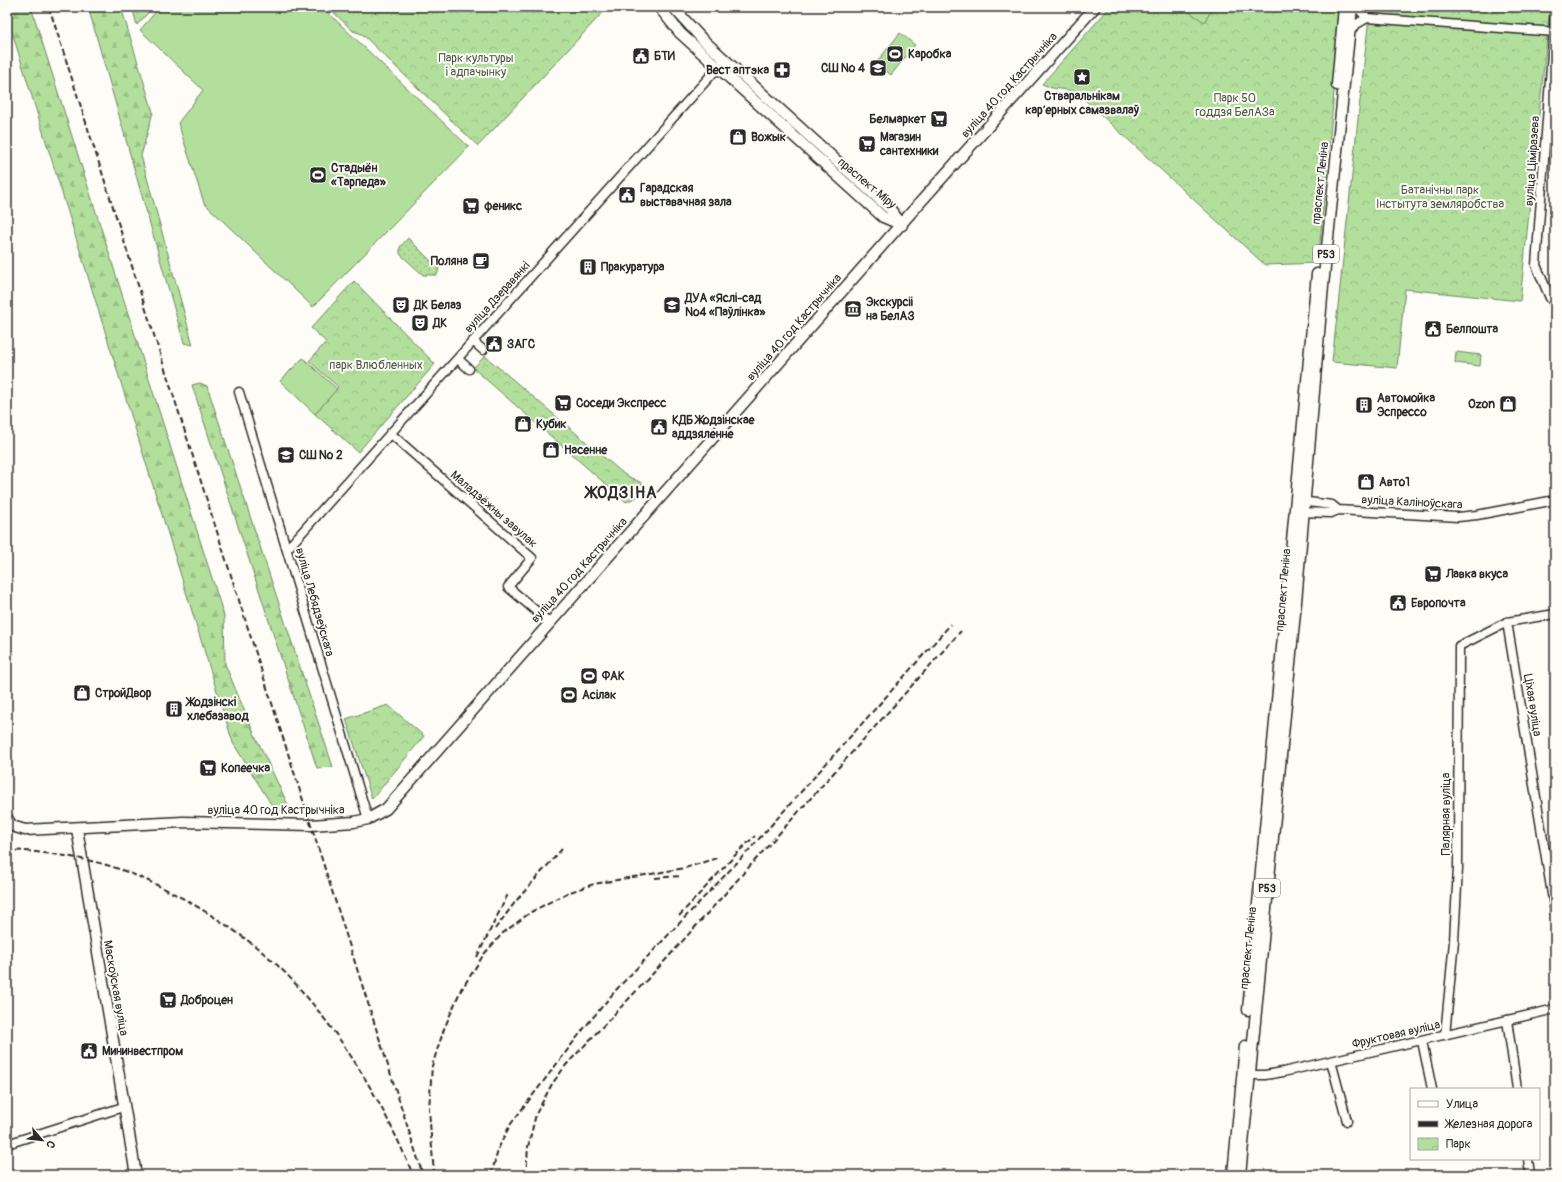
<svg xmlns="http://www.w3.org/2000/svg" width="1562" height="1182" font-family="Pangolin,sans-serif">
  <defs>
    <pattern id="grass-dots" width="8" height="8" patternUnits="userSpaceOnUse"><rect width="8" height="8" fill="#b3df9c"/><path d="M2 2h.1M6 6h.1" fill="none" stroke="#9ac087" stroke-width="1.8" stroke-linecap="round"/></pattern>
    <pattern id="forest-firs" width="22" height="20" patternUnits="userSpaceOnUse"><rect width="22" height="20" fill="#b3df9c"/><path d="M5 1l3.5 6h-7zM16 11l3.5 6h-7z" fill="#9ac087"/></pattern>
    <pattern id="park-crowns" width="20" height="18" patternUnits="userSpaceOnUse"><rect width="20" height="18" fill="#b3df9c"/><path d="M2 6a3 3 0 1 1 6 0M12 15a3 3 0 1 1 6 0" fill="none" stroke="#9ac087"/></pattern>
  </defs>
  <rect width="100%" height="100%" fill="#fdfcf7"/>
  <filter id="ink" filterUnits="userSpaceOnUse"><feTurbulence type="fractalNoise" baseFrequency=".025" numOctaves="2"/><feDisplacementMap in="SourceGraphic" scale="8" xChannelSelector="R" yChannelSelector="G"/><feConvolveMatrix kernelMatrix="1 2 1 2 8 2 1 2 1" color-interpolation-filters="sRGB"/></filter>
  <g filter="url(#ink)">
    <!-- grass -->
    <path fill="url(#grass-dots)" stroke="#6f8564" d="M408 238 439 269 437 275H423L400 254V247Z"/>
    <!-- forest -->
    <path fill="url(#forest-firs)" stroke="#6f8564" d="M7 7H31L224 616 225 664 253 731 290 809 276 812 233 743 7 16Z
      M88 7H121L153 112 141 156 193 345 184 343Z
      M200 383 207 386 333 767 317 768 192 385Z"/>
    <!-- park -->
    <path fill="url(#park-crowns)" stroke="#6f8564" d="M132 7H153L137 25Z
      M328 7H608L478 146 362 34 353 31Z
      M1110 7H1342L1318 263 1265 265 1075 91 1052 88 1042 84Z
      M1370 7H1550L1520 301 1405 289 1397 368 1332 362Z
      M354 281 435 364 358 452 315 414 338 387 309 361 326 342 311 328Z
      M1456 352 1481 355 1480 366 1455 363Z
      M485 356 625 475 642 483 637 497 626 502 473 368Z
      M388 705 424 736 372 799 346 719Z"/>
    <!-- pitch -->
    <path fill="#b3df9c" stroke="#6f8564" d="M160 7H322L469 147 313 307 204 203 178 123 203 90 140 30Z
      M1182 7H1214L1204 22Z
      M900 33 915 45 891 75 876 63Z
      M303 358 337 389 315 414 280 381Z"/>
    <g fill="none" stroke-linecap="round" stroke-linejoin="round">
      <!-- minor casing -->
      <g stroke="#2b2b2b" stroke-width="11">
        <path id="minor" d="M1357 7 1367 18
          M1555 14 1536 265 1550 298 1555 304
          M1349 33 1355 25 1367 18 1555 32
          M473 341 483 350
          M458 359 469 369
          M239 392 368 819
          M390 433 532 558 508 587 549 622
          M1300 501 1332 505 1338 510
          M1299 512 1331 513 1338 510 1458 517 1477 515 1555 500
          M287 549 721 64
          M1555 614 1507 622 1555 912
          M1507 1020 1517 1089
          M1445 1035 1454 941 1458 868 1459 646 1507 622
          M1422 1041 1432 1089
          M1331 1061 1347 1121
          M1245 1075H1265L1283 1072 1555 1009
          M7 1144 123 1107
          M1528 1159 1530 1175"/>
      </g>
      <!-- major casing -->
      <g stroke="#2b2b2b" stroke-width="13">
        <path id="major" d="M659 7 680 33 883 217 902 225
          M673 7 702 39 890 209 902 225
          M1337 85 1344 7
          M7 818 12 826 25 830 183 822 311 825 354 822 368 819 386 809 917 206 1095 7
          M77 829 136 1175
          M1248 1010 1317 274
          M1233 1175 1245 1046
          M1240 1175 1296 602 1323 286 1352 7"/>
      </g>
      <!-- minor -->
      <use href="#minor" stroke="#fdfcf7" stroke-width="8"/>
      <!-- major -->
      <use href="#major" stroke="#fdfcf7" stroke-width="10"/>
      <!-- rail -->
      <path stroke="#2b2b2b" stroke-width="2" stroke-dasharray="6 3" stroke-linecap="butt" d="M49 7 423 1175
        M7 850C35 851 64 855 91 861 153 874 250 933 292 980 344 1037 384 1104 413 1175
        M655 878 681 876
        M679 916 740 850 755 836
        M495 929 516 901 562 849
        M477 957 508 894
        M460 992 484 954 503 933 531 912 567 893 594 884 685 868 717 858
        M434 1175 429 1109 432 1066 444 1029 462 987
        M491 1175 499 1147 510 1125 585 1027 616 990 749 850 951 624
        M526 1175 528 1147 536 1114 552 1084 566 1065 661 965 961 631"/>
    </g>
  </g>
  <!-- icons -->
  <defs>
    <g id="stadium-square" transform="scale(0.9)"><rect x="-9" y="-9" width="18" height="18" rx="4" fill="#2b2b2b" stroke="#fdfcf7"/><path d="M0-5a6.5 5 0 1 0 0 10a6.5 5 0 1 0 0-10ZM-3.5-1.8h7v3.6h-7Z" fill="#fff"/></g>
    <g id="civic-square" transform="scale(0.9)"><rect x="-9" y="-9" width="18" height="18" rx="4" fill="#2b2b2b" stroke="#fdfcf7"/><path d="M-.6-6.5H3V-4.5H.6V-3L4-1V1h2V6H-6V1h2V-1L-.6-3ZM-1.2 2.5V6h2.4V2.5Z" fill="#fff"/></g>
    <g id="school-square" transform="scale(0.9)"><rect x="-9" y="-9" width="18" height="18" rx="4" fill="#2b2b2b" stroke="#fdfcf7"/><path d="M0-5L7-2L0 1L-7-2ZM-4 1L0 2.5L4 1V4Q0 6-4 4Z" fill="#fff"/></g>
    <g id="pharmacy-square" transform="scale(0.9)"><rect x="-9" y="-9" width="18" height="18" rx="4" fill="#2b2b2b" stroke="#fdfcf7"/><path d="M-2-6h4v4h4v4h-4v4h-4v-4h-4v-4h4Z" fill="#fff"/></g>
    <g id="sight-square" transform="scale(0.9)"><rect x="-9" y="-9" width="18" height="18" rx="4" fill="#2b2b2b" stroke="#fdfcf7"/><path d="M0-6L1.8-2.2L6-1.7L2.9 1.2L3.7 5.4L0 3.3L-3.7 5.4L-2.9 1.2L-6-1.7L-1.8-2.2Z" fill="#fff"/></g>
    <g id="supermarket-square" transform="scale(0.9)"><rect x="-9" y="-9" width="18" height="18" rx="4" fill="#2b2b2b" stroke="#fdfcf7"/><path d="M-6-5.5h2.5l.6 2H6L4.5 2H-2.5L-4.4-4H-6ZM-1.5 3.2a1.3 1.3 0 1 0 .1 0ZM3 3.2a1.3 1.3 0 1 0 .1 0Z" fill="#fff"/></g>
    <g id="shop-square" transform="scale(0.9)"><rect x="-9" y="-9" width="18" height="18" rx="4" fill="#2b2b2b" stroke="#fdfcf7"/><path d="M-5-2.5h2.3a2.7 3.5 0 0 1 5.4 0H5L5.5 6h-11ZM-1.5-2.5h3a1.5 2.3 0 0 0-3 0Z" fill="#fff"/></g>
    <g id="cafe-square" transform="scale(0.9)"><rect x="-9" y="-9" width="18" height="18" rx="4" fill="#2b2b2b" stroke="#fdfcf7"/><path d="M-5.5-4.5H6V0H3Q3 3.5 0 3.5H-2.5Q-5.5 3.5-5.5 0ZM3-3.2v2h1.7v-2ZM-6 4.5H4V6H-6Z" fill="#fff"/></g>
    <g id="building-square" transform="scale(0.9)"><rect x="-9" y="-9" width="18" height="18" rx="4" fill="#2b2b2b" stroke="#fdfcf7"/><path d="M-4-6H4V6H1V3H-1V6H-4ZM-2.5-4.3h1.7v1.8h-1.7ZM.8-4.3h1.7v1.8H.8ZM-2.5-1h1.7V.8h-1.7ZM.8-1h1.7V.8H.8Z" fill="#fff"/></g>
    <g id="theatre-square" transform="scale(0.9)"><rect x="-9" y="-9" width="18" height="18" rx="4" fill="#2b2b2b" stroke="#fdfcf7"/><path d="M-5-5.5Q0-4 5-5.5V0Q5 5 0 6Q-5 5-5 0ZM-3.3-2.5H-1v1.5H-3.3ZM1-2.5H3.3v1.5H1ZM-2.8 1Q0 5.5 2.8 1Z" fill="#fff"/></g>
    <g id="museum-square" transform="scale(0.9)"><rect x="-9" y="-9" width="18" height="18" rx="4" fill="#2b2b2b" stroke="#fdfcf7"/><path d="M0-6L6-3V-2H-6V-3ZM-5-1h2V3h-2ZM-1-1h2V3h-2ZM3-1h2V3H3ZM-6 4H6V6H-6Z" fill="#fff"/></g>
  </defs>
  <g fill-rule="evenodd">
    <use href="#stadium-square" x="895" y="54"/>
    <use href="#civic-square" x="641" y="56"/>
    <use href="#school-square" x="878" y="68"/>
    <use href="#pharmacy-square" x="782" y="70"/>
    <use href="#sight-square" x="1082" y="77"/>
    <use href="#supermarket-square" x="939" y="119"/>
    <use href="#shop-square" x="738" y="137"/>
    <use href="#supermarket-square" x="867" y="144"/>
    <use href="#stadium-square" x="318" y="175"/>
    <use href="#civic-square" x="627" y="195"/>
    <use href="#supermarket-square" x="471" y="206"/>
    <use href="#cafe-square" x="481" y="261"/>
    <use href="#building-square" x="588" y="267"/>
    <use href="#theatre-square" x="401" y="305"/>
    <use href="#school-square" x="672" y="305"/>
    <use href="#museum-square" x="853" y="309"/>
    <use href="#theatre-square" x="420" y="323"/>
    <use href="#civic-square" x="1433" y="329"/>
    <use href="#civic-square" x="494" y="344"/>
    <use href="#supermarket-square" x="563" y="403"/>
    <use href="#shop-square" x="1508" y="404"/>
    <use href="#building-square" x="1364" y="405"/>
    <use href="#shop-square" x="523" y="424"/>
    <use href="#civic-square" x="659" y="427"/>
    <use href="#shop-square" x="551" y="450"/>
    <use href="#school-square" x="286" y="455"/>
    <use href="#shop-square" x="1366" y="482"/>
    <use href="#supermarket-square" x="1433" y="574"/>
    <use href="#civic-square" x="1398" y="603"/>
    <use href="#stadium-square" x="589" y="676"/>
    <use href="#shop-square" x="82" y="693"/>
    <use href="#stadium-square" x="569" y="695"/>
    <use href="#building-square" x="174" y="709"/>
    <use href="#supermarket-square" x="208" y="768"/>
    <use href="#supermarket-square" x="168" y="1000"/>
    <use href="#civic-square" x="89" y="1051"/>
  </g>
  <g text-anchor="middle" stroke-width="4" stroke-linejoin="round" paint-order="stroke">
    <!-- shield labels -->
    <g fill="#fdfcf7" stroke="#6a6a68" stroke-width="1">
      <rect x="1313" y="245" width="26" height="18" rx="3"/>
      <rect x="1254" y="879" width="26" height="18" rx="3"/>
    </g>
    <g font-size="11" font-weight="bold" fill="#2b2b2b">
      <text x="1326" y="258">Р53</text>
      <text x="1267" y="892">Р53</text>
    </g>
    <!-- poi labels -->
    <g font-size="12" font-weight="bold" fill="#2b2b2b" stroke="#fdfcf7" text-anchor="start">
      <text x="908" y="58">Каробка</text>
      <text x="654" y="60">БТИ</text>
      <text x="865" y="72" text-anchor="end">СШ № 4</text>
      <text x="769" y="74" text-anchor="end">Вест аптэка</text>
      <text x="1082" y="100" text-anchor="middle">Стваральнікам<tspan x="1082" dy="14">карʼерных самазвалаў</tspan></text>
      <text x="926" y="123" text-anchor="end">Белмаркет</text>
      <text x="751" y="141">Вожык</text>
      <text x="880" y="141">Магазин<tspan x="880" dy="14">сантехники</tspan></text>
      <text x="331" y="172">Стадыён<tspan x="331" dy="14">«Тарпеда»</tspan></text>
      <text x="640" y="192">Гарадская<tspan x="640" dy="14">выставачная зала</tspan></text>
      <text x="484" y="210">феникс</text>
      <text x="468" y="265" text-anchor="end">Поляна</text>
      <text x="601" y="271">Пракуратура</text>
      <text x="685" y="302">ДУА «Яслі-сад<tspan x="685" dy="14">№4 «Паўлінка»</tspan></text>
      <text x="866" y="306">Экскурсіі<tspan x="866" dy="14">на БелАЗ</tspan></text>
      <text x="414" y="309">ДК Белаз</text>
      <text x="433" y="327">ДК</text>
      <text x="1446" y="333">Белпошта</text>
      <text x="507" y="348">ЗАГС</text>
      <text x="1377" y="402">Автомойка<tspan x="1377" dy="14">Эспрессо</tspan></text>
      <text x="576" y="407">Соседи Экспресс</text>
      <text x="1495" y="408" text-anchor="end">Ozon</text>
      <text x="672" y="424">КДБ Жодзінскае<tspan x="672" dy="14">аддзяленне</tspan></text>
      <text x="536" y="428">Кубик</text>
      <text x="564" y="454">Насенне</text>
      <text x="299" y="459">СШ № 2</text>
      <text x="1379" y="486">Авто1</text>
      <text x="1446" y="578">Лавка вкуса</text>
      <text x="1411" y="607">Европочта</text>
      <text x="602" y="680">ФАК</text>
      <text x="95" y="697">СтройДвор</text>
      <text x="582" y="699">Асілак</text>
      <text x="187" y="706">Жодзінскі<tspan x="187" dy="14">хлебазавод</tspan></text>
      <text x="221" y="772">Копеечка</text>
      <text x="181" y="1004">Доброцен</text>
      <text x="102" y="1055">Мининвестпром</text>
    </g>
    <!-- park labels -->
    <g font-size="12" fill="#4d5847" stroke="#fdfcf7">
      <text x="476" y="62">Парк культуры<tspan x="476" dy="14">і адпачынку</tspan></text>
      <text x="1235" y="102">Парк 50<tspan x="1235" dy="14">годдзя БелАЗа</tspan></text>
      <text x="1440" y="194">Батанічны парк<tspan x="1440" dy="14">Інстытута земляробства</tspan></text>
      <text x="376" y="369">парк Влюбленных</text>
    </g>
    <!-- street labels -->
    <g font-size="12" fill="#2b2b2b" stroke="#fdfcf7">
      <text transform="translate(1009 85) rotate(-48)" y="4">вуліца 40 год Кастрычніка</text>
      <text transform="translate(1532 161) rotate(-86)" y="4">вуліца Ціміразева</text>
      <text transform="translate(867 183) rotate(40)" y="4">праспект Міру</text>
      <text transform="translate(1320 183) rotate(-84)" y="4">праспект Леніна</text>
      <text transform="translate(497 297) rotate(-48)" y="4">вуліца Дзеравянкі</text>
      <text transform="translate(794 327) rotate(-49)" y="4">вуліца 40 год Кастрычніка</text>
      <text transform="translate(1412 502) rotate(3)" y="4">вуліца Каліноўскага</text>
      <text transform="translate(494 509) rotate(41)" y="4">Маладзёжны завулак</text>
      <text transform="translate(579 570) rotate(-48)" y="4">вуліца 40 год Кастрычніка</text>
      <text transform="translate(1283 590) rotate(-85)" y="4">праспект Леніна</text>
      <text transform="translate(315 602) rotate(74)" y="4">вуліца Лебядзеўскага</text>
      <text transform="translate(1533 705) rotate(81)" y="4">Ціхая вуліца</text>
      <text x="276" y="814">вуліца 40 год Кастрычніка</text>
      <text transform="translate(1446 814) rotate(-90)" y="4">Палярная вуліца</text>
      <text transform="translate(1248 948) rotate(-84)" y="4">праспект Леніна</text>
      <text transform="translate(116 988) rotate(80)" y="4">Маскоўская вуліца</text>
      <text transform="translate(1396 1034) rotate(-13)" y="4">Фруктовая вуліца</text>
    </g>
    <!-- district labels -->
    <g font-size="16" font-weight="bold" letter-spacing="1" fill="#2b2b2b" stroke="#fdfcf7">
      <text x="622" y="498">ЖОДЗІНА</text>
    </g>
  </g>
  <!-- margin -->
  <rect width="1562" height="1182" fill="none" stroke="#fdfcf7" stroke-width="24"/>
  <rect x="12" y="12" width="1538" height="1158" fill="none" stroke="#2b2b2b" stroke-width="1.5" filter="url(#ink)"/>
  <!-- legend -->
  <rect x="1410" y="1088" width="130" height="72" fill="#fdfcf7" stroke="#a9a8a5"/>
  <rect x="1418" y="1101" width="20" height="6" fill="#fdfcf7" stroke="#a9a8a5"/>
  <text x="1446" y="1108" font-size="12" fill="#2b2b2b">Улица</text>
  <rect x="1418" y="1121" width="20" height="6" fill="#2b2b2b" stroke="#a9a8a5"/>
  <text x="1446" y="1128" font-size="12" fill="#2b2b2b">Железная дорога</text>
  <rect x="1418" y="1138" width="20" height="12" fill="url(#park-crowns)" stroke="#a9a8a5"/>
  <text x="1446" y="1148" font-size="12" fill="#2b2b2b">Парк</text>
  <!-- north arrow -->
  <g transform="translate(42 1140) rotate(118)" stroke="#fdfcf7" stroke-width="3" paint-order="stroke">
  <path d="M0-3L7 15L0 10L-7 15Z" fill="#2b2b2b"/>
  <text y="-6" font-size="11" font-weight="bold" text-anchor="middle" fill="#2b2b2b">С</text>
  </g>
</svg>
